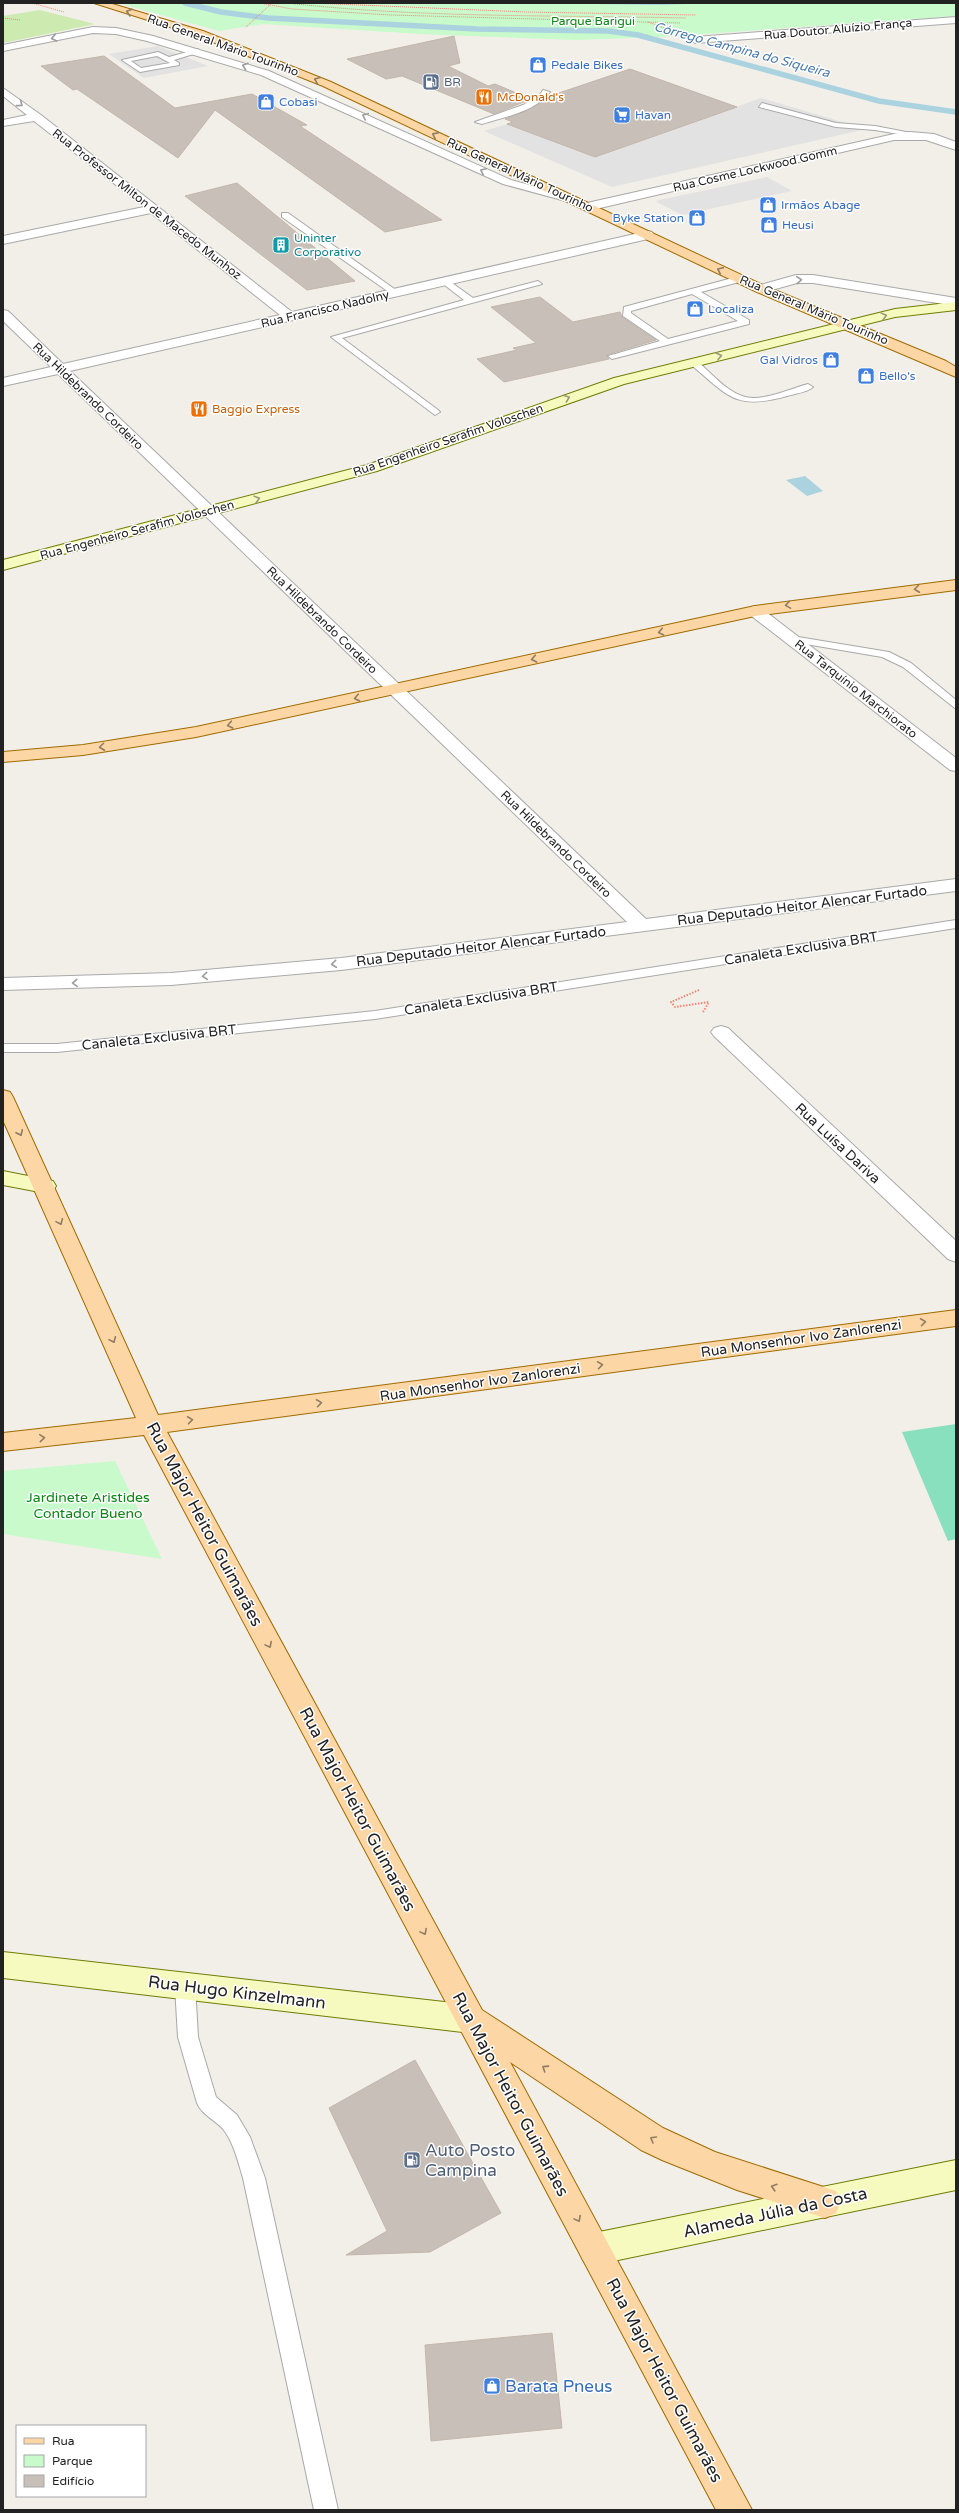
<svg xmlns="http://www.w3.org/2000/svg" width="959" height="2513" font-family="'Varela Round',sans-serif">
  <rect width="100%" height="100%" fill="#f2efe9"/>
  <!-- grass -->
  <path fill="#cdebb0" d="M40 10 95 24 3 43V16Z"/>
  <!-- park -->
  <path fill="#c8facc" d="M118 3H956V16L661 37 575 40 420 34 263 24 219 31Z
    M115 1461 162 1559 3 1534V1471Z"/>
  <!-- pitch -->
  <path fill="#88e0be" d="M956 1424V1539L948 1541 902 1432Z"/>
  <!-- parking -->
  <path fill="#e2e2e2" d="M158 46 208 66 144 78 109 54Z
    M761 98 866 129 612 187 484 131 507 124 595 157Z
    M767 177 792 191 682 215 655 201Z"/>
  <!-- water -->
  <path fill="#aad3df" d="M527 3H715L660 5Z
    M805 476 823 491 807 496 786 480Z"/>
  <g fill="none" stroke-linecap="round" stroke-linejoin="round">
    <!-- stream -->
    <path stroke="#aad3df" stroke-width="5.5" d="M185 3 221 12 268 18 477 29 608 31 638 35 879 101 956 112"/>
  </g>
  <!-- building -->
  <path fill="#c7bfb8" stroke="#c4b6ab" d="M454 36 460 63 448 66 488 86 495 84 531 99 494 114 402 76 386 79 347 59Z
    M104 56 175 108 252 94 307 125 300 126 442 220 385 232 215 110 178 158 77 89 73 90 41 66Z
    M630 69 737 107 595 157 507 124 513 122 505 119 528 110 547 97Z
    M237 183 355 281 307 290 185 196Z
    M540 297 573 322 620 312 622 317 656 340 606 355 609 359 504 382 477 359 517 350 513 348 536 343 491 307Z
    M415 2060 501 2213 430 2252 346 2255 387 2231 329 2108Z
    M552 2333 562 2428 431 2441 425 2345Z"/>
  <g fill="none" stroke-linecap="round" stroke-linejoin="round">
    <!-- lane casing -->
    <g stroke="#a9a9a9" stroke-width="2">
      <path id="lane" d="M198 49 200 52 174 60 179 63V65L140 72 122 60 158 52 169 57ZM157 56 170 63 141 68 131 61Z
        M543 90 550 92C535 112 504 117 482 124L475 122 523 105 539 96Z
        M762 103 836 123 875 126 927 136 923 138 875 130 836 127 759 107Z
        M282 213H288L400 293 393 295 282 217Z
        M740 276 744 279 743 281 701 292 749 320V324L612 359 608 356 660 341 623 316 624 307ZM692 294 738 321 668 339 631 313V311Z
        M445 278 473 298 538 281 542 284 342 338 438 410 440 412 435 415 331 337 464 300 442 283 441 281Z
        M690 360H696C710 372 725 390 742 396 761 403 789 389 808 384L813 387C808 392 794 394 787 396 734 411 728 395 690 364Z
        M792 636 889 652 911 663 956 700V709L903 667 882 657 788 641 787 639Z
        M956 920V928L375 1019 57 1052H3V1044H57L375 1011Z
        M185 1977 192 1979 195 1986 198 2037 216 2097 237 2115 250 2137 265 2178 338 2510H314L243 2178C238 2162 234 2143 223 2129 214 2119 202 2115 197 2103L178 2037 175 1986 178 1979Z"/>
    </g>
    <!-- street casing -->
    <g stroke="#a9a9a9" stroke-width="2">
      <path id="street" d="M956 17V23L695 43 690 40 695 37Z
        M93 27 116 28 153 36 269 71 511 180 577 198 579 200 573 203 503 184 261 75 147 41 116 34 93 33 3 51V45Z
        M3 88 41 115 292 312 648 231 652 232 654 235 648 239 70 371 646 919 956 879V891L341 970 171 985 3 990V978L171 973 341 958 627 922 58 374 3 386V378L51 367 3 321V310L8 311 63 364 280 315 151 213 3 244V236L144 207 34 121 3 126V120L27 115 3 96Z
        M910 132 934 134 956 142V150L926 140H894L587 211 581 207 587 203 894 134Z
        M796 275H813L956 298V306L813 283H797L761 293 755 289 757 286Z
        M755 606 761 608 956 758V771L950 770 749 614 747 611 749 608Z
        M721 1026 728 1028 956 1241V1262L948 1259 714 1036 711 1032 714 1028Z"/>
    </g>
    <!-- secondary casing -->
    <g stroke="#707d05" stroke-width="2">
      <path id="secondary" d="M956 302V310L895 317 624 384 377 471 3 570V560L367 465 614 378 895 309Z
        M3 1171 53 1181 56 1186 53 1191 45 1193 3 1185Z
        M3 1952 471 2005 481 2009 486 2019 481 2029 471 2033 3 1978Z
        M956 2160V2190L594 2265 583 2260 578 2249 583 2238 594 2233Z"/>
    </g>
    <!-- primary casing -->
    <g stroke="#a06b00" stroke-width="2">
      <path id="primary" d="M94 3H109L203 31 331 82 765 286 946 361 956 367V377L757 292 323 86 195 35Z
        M956 580V590L755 616 196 737 83 755 3 762V752L83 745 196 727 755 606Z
        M3 1090 10 1092 13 1097 158 1415 956 1310V1326L167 1432 482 2010 663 2128 715 2152 836 2191 841 2202 836 2213 825 2218 737 2190 662 2160 641 2150 510 2062 752 2510H716L144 1435 3 1451V1433L136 1418 3 1120Z"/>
    </g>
    <!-- path-far1 -->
    <path stroke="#fa8072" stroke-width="1" stroke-dasharray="1 1" stroke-linecap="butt" d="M32 3 64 12
      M260 3 292 9 391 15 680 23
      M287 3C419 18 553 15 686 18
      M312 3 526 12 696 15
      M3 18 20 20
      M648 22 673 31
      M246 27 272 3"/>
    <!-- path -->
    <path stroke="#fa8072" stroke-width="2" stroke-dasharray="1.5 1.5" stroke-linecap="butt" d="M699 990 671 1002 675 1007 709 1002
      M703 1012 709 1002"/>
    <!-- lane -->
    <use href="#lane" fill="#fff" fill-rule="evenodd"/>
    <!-- street -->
    <use href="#street" fill="#fff" fill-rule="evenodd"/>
    <!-- secondary -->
    <use href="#secondary" fill="#f7fabf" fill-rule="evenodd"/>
    <!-- primary -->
    <use href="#primary" fill="#fcd6a4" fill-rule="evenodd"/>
  </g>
  <!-- one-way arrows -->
  <defs><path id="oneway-chevron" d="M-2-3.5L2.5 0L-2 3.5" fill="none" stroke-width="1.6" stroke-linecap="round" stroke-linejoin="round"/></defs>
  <g stroke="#8f7c63">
    <use href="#oneway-chevron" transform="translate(129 12) rotate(-164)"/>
    <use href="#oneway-chevron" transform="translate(317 80) rotate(-157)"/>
    <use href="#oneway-chevron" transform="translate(435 135) rotate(-154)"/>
    <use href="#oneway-chevron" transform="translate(720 270) rotate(-155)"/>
    <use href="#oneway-chevron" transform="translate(917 589) rotate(173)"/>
    <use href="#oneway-chevron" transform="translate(788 605) rotate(171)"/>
    <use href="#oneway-chevron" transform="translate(661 632) rotate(168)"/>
    <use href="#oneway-chevron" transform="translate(534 659) rotate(168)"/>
    <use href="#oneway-chevron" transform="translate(357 698) rotate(168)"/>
    <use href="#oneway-chevron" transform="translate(230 725) rotate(169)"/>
    <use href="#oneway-chevron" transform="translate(102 747) rotate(173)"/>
    <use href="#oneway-chevron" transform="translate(20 1133) rotate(65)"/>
    <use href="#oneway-chevron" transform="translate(60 1222) rotate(66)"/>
    <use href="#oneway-chevron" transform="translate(923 1322) rotate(-8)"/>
    <use href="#oneway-chevron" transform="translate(113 1340) rotate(66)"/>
    <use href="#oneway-chevron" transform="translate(600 1365) rotate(-8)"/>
    <use href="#oneway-chevron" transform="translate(319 1403) rotate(-8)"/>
    <use href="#oneway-chevron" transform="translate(190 1420) rotate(-8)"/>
    <use href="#oneway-chevron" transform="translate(42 1438) rotate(-5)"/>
    <use href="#oneway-chevron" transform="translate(269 1645) rotate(62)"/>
    <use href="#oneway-chevron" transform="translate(424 1932) rotate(62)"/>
    <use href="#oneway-chevron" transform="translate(545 2068) rotate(-147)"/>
    <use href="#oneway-chevron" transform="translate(653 2139) rotate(-150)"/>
    <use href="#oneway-chevron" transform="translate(774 2187) rotate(-163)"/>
    <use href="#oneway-chevron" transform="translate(578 2219) rotate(62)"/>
  </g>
  <g stroke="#9c9c9c">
    <use href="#oneway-chevron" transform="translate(54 38) rotate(169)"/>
    <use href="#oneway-chevron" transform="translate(245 66) rotate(-161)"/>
    <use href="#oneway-chevron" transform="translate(20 104) rotate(37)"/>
    <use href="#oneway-chevron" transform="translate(365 116) rotate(-155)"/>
    <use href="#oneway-chevron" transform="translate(483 171) rotate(-155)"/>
    <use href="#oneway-chevron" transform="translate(799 280) rotate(-5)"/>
    <use href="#oneway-chevron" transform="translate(334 964) rotate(174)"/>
    <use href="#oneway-chevron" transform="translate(205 976) rotate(175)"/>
    <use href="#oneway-chevron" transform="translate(75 983) rotate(177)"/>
  </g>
  <g stroke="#979978">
    <use href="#oneway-chevron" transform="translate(884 316) rotate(-15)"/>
    <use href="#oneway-chevron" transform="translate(719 356) rotate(-14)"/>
    <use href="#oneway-chevron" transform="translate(567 398) rotate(-20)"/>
    <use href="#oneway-chevron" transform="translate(257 499) rotate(-15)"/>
  </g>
  <!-- icons -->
  <defs>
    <g id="shop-square" transform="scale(0.9)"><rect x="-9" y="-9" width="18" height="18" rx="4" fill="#3f7fe0" stroke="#fff"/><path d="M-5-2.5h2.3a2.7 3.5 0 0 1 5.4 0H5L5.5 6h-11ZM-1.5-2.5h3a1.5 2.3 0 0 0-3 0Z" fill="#fff"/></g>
    <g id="fuel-square" transform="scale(0.9)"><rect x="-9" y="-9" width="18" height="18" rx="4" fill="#5c6f8a" stroke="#fff"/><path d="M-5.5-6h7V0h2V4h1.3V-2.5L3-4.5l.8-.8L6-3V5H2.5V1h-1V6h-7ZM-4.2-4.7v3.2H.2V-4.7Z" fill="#fff"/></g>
    <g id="restaurant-square" transform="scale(0.9)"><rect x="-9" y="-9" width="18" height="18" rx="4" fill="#e8710a" stroke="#fff"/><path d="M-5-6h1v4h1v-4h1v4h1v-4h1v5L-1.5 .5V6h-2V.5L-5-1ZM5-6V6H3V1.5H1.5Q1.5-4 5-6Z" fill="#fff"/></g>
    <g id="supermarket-square" transform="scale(0.9)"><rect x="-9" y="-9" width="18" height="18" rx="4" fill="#3f7fe0" stroke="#fff"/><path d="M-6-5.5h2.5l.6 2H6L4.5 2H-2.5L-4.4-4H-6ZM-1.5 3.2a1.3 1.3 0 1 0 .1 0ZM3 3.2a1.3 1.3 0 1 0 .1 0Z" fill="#fff"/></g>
    <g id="building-square" transform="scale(0.9)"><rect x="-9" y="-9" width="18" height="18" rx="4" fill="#0f9aa8" stroke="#fff"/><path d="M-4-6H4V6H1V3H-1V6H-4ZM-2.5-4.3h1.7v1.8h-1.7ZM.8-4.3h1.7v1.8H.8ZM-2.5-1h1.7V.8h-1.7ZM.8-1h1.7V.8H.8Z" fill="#fff"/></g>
  </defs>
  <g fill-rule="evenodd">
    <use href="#shop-square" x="538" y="65"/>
    <use href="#fuel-square" x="431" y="82"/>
    <use href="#restaurant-square" x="484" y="97"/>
    <use href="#shop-square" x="266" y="102"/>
    <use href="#supermarket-square" x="622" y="115"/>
    <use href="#shop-square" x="768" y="205"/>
    <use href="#shop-square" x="697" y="218"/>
    <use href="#shop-square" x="769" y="225"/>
    <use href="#building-square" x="281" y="245"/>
    <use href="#shop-square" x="695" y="309"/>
    <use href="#shop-square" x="831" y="360"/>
    <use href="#shop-square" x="866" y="376"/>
    <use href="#restaurant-square" x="199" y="409"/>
    <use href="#fuel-square" x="412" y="2160"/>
    <use href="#shop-square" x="492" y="2386"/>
  </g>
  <g text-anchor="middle" stroke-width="3" stroke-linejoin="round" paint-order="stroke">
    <!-- far-park labels -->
    <g font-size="12" fill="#0c8416" stroke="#fff">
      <text x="593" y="25">Parque Barigui</text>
    </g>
    <!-- far-street labels -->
    <g font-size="12" fill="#222" stroke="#fff">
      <text transform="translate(838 29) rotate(-5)" y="4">Rua Doutor Aluízio França</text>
      <text transform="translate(223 45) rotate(20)" y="4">Rua General Mário Tourinho</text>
      <text transform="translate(755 169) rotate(-13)" y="4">Rua Cosme Lockwood Gomm</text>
      <text transform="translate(520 175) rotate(25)" y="4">Rua General Mário Tourinho</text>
      <text transform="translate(147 204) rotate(38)" y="4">Rua Professor Milton de Macedo Munhoz</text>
      <text transform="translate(325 309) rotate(-13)" y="4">Rua Francisco Nadolny</text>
      <text transform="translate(814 310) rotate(23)" y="4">Rua General Mário Tourinho</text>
      <text transform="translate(88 396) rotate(44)" y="4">Rua Hildebrando Cordeiro</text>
      <text transform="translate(448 440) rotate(-19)" y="4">Rua Engenheiro Serafim Voloschen</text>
      <text transform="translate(137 530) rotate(-15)" y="4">Rua Engenheiro Serafim Voloschen</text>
      <text transform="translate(322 620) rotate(44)" y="4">Rua Hildebrando Cordeiro</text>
      <text transform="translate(856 689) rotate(38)" y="4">Rua Tarquínio Marchiorato</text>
      <text transform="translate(556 844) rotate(44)" y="4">Rua Hildebrando Cordeiro</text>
    </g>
    <!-- far-shop labels -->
    <g font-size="12" fill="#366cbe" stroke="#fff" text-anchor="start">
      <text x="551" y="69">Pedale Bikes</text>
      <text x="279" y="106">Cobasi</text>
      <text x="635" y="119">Havan</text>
      <text x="781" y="209">Irmãos Abage</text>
      <text x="684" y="222" text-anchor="end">Byke Station</text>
      <text x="782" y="229">Heusi</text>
      <text x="708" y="313">Localiza</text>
      <text x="818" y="364" text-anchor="end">Gal Vidros</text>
      <text x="879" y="380">Bello's</text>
    </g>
    <!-- far-service labels -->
    <g font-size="12" fill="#4e5e75" stroke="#fff" text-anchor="start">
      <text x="444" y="86">BR</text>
    </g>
    <!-- far-food labels -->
    <g font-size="12" fill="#c56008" stroke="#fff" text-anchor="start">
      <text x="497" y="101">McDonald's</text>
      <text x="212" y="413">Baggio Express</text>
    </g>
    <!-- far-culture labels -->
    <g font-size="12" fill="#0d838f" stroke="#fff" text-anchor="start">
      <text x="294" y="242">Uninter<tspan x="294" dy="14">Corporativo</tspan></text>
    </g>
    <!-- far-water labels -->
    <g font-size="13" font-style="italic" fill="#4a7aab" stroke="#fff">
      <text transform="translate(742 49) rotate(15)" y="5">Córrego Campina do Siqueira</text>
    </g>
    <!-- street labels -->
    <g font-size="14" fill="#222" stroke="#fff">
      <text transform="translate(802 905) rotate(-7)" y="5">Rua Deputado Heitor Alencar Furtado</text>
      <text transform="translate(481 946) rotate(-7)" y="5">Rua Deputado Heitor Alencar Furtado</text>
      <text transform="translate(801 948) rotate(-9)" y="5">Canaleta Exclusiva BRT</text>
      <text transform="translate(481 998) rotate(-9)" y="5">Canaleta Exclusiva BRT</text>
      <text transform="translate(159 1037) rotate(-6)" y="5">Canaleta Exclusiva BRT</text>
      <text transform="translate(838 1143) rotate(43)" y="5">Rua Luísa Dariva</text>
      <text transform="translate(801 1338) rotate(-8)" y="5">Rua Monsenhor Ivo Zanlorenzi</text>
      <text transform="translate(480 1382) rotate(-8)" y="5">Rua Monsenhor Ivo Zanlorenzi</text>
    </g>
    <!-- park labels -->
    <g font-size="14" fill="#0c8416" stroke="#fff">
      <text x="88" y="1502">Jardinete Aristides<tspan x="88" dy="16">Contador Bueno</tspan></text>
    </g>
    <!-- near-street labels -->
    <g font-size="17" fill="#222" stroke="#fff">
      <text transform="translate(205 1524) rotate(62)" y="6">Rua Major Heitor Guimarães</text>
      <text transform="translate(358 1809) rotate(62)" y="6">Rua Major Heitor Guimarães</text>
      <text transform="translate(237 1992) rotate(7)" y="6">Rua Hugo Kinzelmann</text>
      <text transform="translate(511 2094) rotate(62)" y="6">Rua Major Heitor Guimarães</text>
      <text transform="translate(775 2212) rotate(-12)" y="6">Alameda Júlia da Costa</text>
      <text transform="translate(665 2380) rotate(62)" y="6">Rua Major Heitor Guimarães</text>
    </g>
    <!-- near-service labels -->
    <g font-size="17" fill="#4e5e75" stroke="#fff" text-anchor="start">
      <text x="425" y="2156">Auto Posto<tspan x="425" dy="20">Campina</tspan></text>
    </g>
    <!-- near-shop labels -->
    <g font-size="17" fill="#366cbe" stroke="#fff" text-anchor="start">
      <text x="505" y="2392">Barata Pneus</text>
    </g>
  </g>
  <!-- border -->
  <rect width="959" height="2513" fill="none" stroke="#222222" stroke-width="8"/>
  <!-- legend -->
  <rect x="16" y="2425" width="130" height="72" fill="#ffffff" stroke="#a7a7a7"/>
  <rect x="24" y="2438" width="20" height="6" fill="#fcd6a4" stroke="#a7a7a7"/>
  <text x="52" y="2445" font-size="12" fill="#222222">Rua</text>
  <rect x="24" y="2455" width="20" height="12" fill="#c8facc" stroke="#a7a7a7"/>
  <text x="52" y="2465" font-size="12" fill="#222222">Parque</text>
  <rect x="24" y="2475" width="20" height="12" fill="#c7bfb8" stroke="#a7a7a7"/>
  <text x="52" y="2485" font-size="12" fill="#222222">Edifício</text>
</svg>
